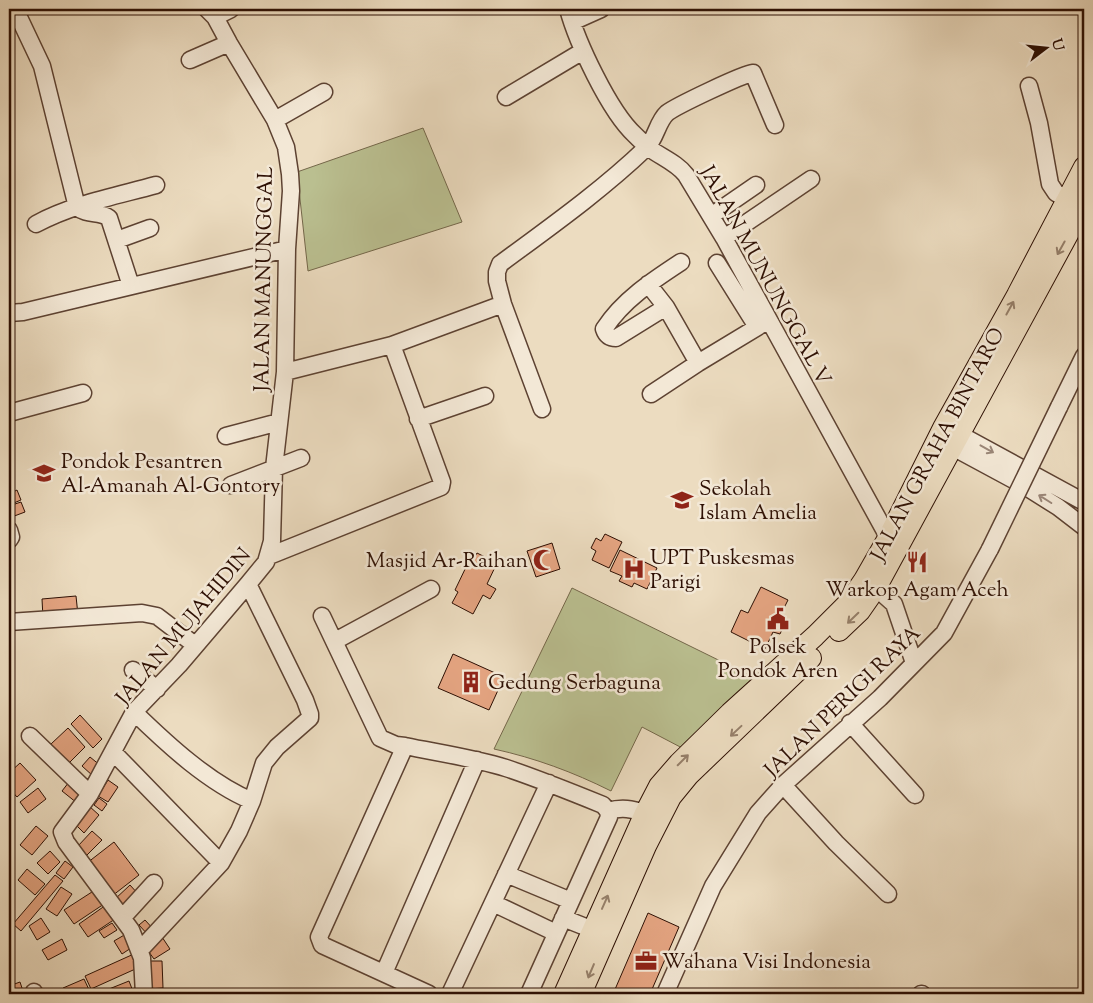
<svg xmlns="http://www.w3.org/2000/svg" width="1093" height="1003" font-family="'Sorts Mill Goudy',serif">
  <rect width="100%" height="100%" fill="#ecdcc0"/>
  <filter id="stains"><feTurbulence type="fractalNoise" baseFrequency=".004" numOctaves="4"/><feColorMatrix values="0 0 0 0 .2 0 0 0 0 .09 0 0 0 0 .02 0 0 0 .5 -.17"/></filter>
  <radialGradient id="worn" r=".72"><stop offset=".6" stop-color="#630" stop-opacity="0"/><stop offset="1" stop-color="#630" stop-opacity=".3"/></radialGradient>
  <!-- green -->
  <path fill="#babf90" stroke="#74674a" d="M423 128 462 222 308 271 297 172Z
    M572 588 759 680 686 750 642 727 611 791C573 772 535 758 494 749Z"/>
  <!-- building -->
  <path fill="#e4a481" stroke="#2d0f03" d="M17 490 21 500 9 505V494Z
    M21 502 25 512 9 518V506Z
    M605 534 622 542 609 568 592 560 596 551 591 548 596 538 601 541Z
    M552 543 560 569 536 577 527 551Z
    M620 550 657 568 647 589 634 583 632 587 619 581 622 576 610 571Z
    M477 553 497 563 487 584 496 589 490 599 483 595 473 614 452 603 458 592 455 590 468 563 471 564Z
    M761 587 788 600 778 620 785 623 780 634 773 632 765 649 731 632 741 610 748 613Z
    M76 596 78 615 43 618 42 599Z
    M453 654 504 677 489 710 438 688Z
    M80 715 102 739 93 748 71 724Z
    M68 728 85 747 69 763 51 744Z
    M90 757 101 766 93 776 82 766Z
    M20 763 36 780 17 797 9 788V773Z
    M108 780 118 787 108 802 98 796Z
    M69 782 84 794 77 803 62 791Z
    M38 788 46 799 28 813 20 802Z
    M99 798 107 804 102 811 94 805Z
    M89 806 99 815 84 833 74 823Z
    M36 826 48 836 32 855 20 845Z
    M92 831 102 840 87 855 78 846Z
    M114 842 139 875 112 896 87 863Z
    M50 851 60 862 48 874 37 863Z
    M65 861 73 867 64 879 56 873Z
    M27 869 45 884 35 895 18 880Z
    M55 875 63 881 21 931 13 924Z
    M130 885 139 895 123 910 114 900Z
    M61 887 72 894 57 916 46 909Z
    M95 890 104 904 74 924 64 910Z
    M106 905 115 919 88 937 79 924Z
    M648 913 679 927 650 994H613Z
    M41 918 50 932 37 940 29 926Z
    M145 920 155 931 149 936 139 925Z
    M112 923 117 930 104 938 99 931Z
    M126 934 134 946 122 954 114 941Z
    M162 937 170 949 154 959 146 948Z
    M62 939 67 950 48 960 42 950Z
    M136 953 142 966 91 989 85 976Z
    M147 961H162L163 988 148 989Z
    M84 979 91 994H66L63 988Z
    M129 981 134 994H111L109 989Z
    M20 982 23 991 15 994H9V986Z"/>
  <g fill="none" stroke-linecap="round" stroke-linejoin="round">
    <!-- minor casing -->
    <g stroke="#5d4232" stroke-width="19">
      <path id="minor" d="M15 9 42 66 77 207C87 216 100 211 109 218L131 286
        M568 9C577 42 609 111 635 135 639 139 644 144 649 148 661 157 677 163 686 175L724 238 893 546
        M215 17 231 9
        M572 22 601 9
        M190 60 229 43
        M1029 86 1039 123 1050 184 1056 193 1068 199
        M506 97 583 51
        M275 120 324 92
        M711 216 756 185
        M36 224C73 204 116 196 156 185
        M724 238 811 179
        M117 240 150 228
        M717 263 757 327
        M648 284 666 307 698 363
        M666 307 616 338C610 338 606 335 604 329 623 300 652 281 681 262
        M9 313 23 312 287 249
        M285 372 392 345 503 304
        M651 394 698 363 769 320
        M1059 407 1084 356
        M542 409 503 304 497 281V272L500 264C550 227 601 191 646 148 656 139 657 122 667 113 676 106 743 74 753 73L775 125
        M9 413 83 393
        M418 419 485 396
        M948 428 1084 502
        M226 436 279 422
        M943 442 1023 485 1058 507 1084 527
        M231 485 301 458
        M9 530 11 537 9 540
        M269 556 441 487 442 482 392 345
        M866 581 876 588 894 604 914 663
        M322 616 380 738 396 745 405 746
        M9 622 142 613 157 616 195 645
        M335 641 431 589
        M133 670 157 689
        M134 712C168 745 209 783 252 801
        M850 723 915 795
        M30 736 90 794
        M114 753 221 863
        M783 785 836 843 888 894
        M608 811C622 807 632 809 645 813
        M506 874 571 901
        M493 903 556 933
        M123 917 154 883
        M563 918 593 930
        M140 950 221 863 239 831 252 801 264 763 277 747 310 718V714L305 700 248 584
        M384 973 477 760
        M34 992 35 994
        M144 994 142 958 131 930 66 842 62 832 90 794 134 712 179 665 248 584 266 562 272 541 274 468 285 372 287 249 291 191 290 174 286 147 275 120 229 43 215 17 207 9
        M429 994 322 945 319 937 405 746C439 753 474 758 506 768 539 779 571 792 603 805L608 811 609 817 529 994
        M450 994 549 783
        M665 994 713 886 758 813 783 785 880 698 944 633 990 549
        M921 994H922"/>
    </g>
    <!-- major casing -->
    <g stroke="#2d0f03" stroke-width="22">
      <path id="major" d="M839 631 860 611 876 588 1084 205
        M564 994 645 813 659 786 679 763 730 713 815 636 849 602 864 580 888 538 944 426 1017 295 1084 167
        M581 994 646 846 671 797 689 775 811 658"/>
    </g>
    <!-- minor -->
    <use href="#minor" stroke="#f3e8d6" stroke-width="16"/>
    <!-- major -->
    <use href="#major" stroke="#ecdcc0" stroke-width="20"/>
    <!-- minor-bridge casing -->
    <g stroke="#5d4232" stroke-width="19" stroke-linecap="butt">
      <path id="minor-bridge" d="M990 549 1059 407"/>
    </g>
    <!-- minor-bridge -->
    <use href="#minor-bridge" stroke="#f3e8d6" stroke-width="16"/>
  </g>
  <!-- one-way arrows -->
  <defs><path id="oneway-shaft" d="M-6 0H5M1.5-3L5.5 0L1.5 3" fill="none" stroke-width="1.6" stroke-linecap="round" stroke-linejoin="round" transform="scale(1.25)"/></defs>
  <g stroke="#96806b">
    <use href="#oneway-shaft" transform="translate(1061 248) rotate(119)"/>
    <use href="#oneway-shaft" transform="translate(1010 308) rotate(-61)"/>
    <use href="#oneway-shaft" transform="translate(853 618) rotate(136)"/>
    <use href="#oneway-shaft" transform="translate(736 731) rotate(137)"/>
    <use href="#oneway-shaft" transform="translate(683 760) rotate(-45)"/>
    <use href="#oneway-shaft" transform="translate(605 902) rotate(-66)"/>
    <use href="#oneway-shaft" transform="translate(591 971) rotate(113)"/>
  </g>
  <g stroke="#9a8677">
    <use href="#oneway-shaft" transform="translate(987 449) rotate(29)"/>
    <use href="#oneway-shaft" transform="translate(1045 499) rotate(-148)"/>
  </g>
  <!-- icons -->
  <defs>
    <g id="school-bare" transform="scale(1.725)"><path d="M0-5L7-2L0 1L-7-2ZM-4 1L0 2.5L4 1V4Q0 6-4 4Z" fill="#8f2418" stroke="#f3e8d6" stroke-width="2.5" paint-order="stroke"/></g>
    <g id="mosque-bare" transform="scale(1.725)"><path d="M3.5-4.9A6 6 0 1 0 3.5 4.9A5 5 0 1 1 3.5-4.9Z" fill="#8f2418" stroke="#f3e8d6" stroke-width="2.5" paint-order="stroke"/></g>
    <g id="restaurant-bare" transform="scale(1.725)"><path d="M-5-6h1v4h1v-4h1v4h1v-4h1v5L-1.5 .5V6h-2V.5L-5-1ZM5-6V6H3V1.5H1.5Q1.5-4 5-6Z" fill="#8f2418" stroke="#f3e8d6" stroke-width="2.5" paint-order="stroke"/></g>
    <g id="hospital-bare" transform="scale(1.725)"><path d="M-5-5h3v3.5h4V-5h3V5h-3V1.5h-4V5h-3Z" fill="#8f2418" stroke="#f3e8d6" stroke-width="2.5" paint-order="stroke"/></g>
    <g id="civic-bare" transform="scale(1.725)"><path d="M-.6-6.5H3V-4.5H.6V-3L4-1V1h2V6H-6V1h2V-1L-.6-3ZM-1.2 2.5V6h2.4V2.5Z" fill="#8f2418" stroke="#f3e8d6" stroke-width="2.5" paint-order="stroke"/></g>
    <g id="building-bare" transform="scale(1.725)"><path d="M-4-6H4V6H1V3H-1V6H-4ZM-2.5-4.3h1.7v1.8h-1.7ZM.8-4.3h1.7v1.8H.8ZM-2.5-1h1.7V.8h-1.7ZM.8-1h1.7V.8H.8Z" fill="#8f2418" stroke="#f3e8d6" stroke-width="2.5" paint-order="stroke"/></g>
    <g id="office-bare" transform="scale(1.725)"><path d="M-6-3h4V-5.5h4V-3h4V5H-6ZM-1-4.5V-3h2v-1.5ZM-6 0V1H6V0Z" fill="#8f2418" stroke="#f3e8d6" stroke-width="2.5" paint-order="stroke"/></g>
  </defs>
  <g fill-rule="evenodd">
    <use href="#school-bare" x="44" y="473"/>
    <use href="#school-bare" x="682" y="500"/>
    <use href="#mosque-bare" x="544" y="560"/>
    <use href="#restaurant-bare" x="917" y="562"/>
    <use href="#hospital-bare" x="634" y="569"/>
    <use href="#civic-bare" x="778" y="619"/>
    <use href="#building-bare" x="471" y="682"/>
    <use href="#office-bare" x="646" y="961"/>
  </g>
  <g text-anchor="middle" stroke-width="5" stroke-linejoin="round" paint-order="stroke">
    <!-- street labels -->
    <g font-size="21" fill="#2d0f03" stroke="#f3e8d6">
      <text transform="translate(766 275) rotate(61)" y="7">JALAN MUNUNGGAL V</text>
      <text transform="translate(263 279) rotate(-89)" y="7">JALAN MANUNGGAL</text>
      <text transform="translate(937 444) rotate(-62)" y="7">JALAN GRAHA BINTARO</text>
      <text transform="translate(183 626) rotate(-50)" y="7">JALAN MUJAHIDIN</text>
      <text transform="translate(842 701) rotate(-44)" y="7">JALAN PERIGI RAYA</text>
    </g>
    <!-- poi labels -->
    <g font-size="21" fill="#2d0f03" stroke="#f3e8d6" text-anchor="start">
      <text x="61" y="468">Pondok Pesantren<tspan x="61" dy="24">Al-Amanah Al-Gontory</tspan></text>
      <text x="699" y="495">Sekolah<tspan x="699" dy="24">Islam Amelia</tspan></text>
      <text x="650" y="564">UPT Puskesmas<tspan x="650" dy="24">Parigi</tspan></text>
      <text x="528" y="567" text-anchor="end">Masjid Ar-Raihan</text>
      <text x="917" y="596" text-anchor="middle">Warkop Agam Aceh</text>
      <text x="778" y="653" text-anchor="middle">Polsek<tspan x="778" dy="24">Pondok Aren</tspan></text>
      <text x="488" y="689">Gedung Serbaguna</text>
      <text x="662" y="968">Wahana Visi Indonesia</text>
    </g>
  </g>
  <!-- margin -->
  <rect width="1093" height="1003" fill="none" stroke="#ecdcc0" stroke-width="30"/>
  <rect x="10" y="10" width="1073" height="983" fill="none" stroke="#2d0f03" stroke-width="2.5"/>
  <rect x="15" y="15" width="1063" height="973" fill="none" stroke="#2d0f03"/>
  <!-- north arrow -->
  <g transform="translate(1046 48) rotate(74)" stroke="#f3e8d6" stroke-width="4" paint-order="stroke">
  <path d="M0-4L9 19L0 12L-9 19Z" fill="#2d0f03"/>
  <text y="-8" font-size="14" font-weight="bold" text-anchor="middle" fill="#2d0f03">U</text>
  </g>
  <rect width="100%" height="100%" filter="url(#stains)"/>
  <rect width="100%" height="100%" fill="url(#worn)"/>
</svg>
